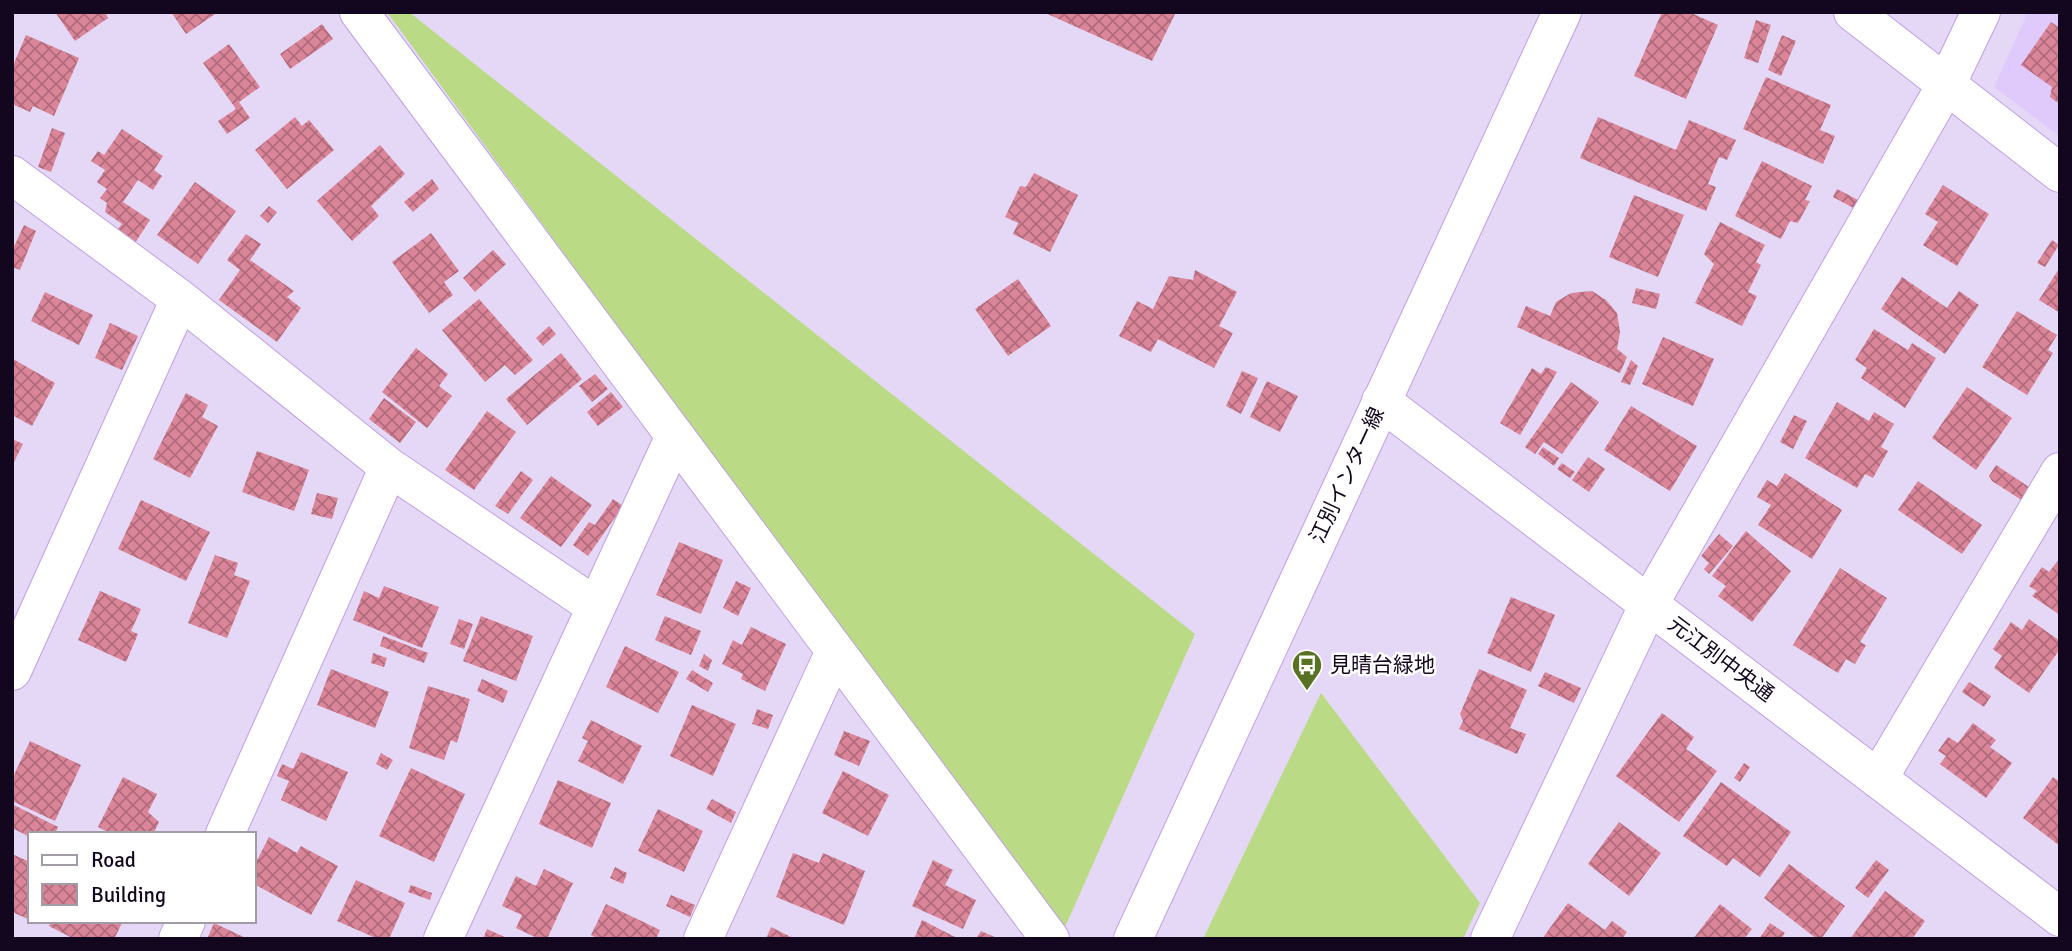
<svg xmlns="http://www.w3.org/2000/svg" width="2072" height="951" font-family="Signika,'Noto Sans JP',sans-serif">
  <defs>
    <pattern id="building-cross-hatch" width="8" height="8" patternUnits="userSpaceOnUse" patternTransform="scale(1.75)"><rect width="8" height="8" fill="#db8599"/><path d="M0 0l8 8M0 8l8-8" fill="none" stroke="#b06b7c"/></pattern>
  </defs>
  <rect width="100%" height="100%" fill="#e5d8f6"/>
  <!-- built -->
  <path fill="#e0cafc" d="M2028 12H2060V137L1994 87Z"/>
  <!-- grass -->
  <path fill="#bbda85" d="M387 12H409L1195 634 1062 934Z
    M1321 693 1480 903 1463 939H1203Z"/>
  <!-- building -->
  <path fill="url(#building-cross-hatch)" d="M55 12H105L108 18 75 41Z
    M171 12H218L186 34Z
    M1043 12H1176L1152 61Z
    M1662 12H1689L1718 25 1686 99 1634 76Z
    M1756 20 1771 25 1758 63 1744 58Z
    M2051 22 2060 28V104L2050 97 2052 87 2021 65Z
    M322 24 333 39 290 69 280 54Z
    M26 35 79 58 54 116 33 106 30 112 12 104V68Z
    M1782 35 1796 41 1781 76 1768 70Z
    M229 44 260 87 239 102 250 118 227 134 218 121 236 109 203 63Z
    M1766 77 1831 105 1820 130 1835 136 1823 164 1743 129Z
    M295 117 302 126 309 120 334 150 287 189 255 150Z
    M1598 117 1676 150 1689 120 1736 140 1727 160 1719 157 1708 184 1716 187 1706 211 1580 158Z
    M52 128 65 133 51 172 38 167Z
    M122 129 163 156 154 170 162 176 153 190 138 180 123 202 150 220 135 243 117 230 122 224 105 212 107 203 100 198 107 189 97 182 105 170 91 161 98 151 104 155Z
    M380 145 405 174 371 206 379 216 352 241 317 201Z
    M1762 161 1812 186 1805 200 1810 201 1798 223 1790 221 1781 239 1735 216Z
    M1034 173 1078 195 1050 252 1013 234 1018 223 1005 217 1020 186 1026 187Z
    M432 179 439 189 413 212 404 202Z
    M195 182 236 211 198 264 157 235Z
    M1943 185 1989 214 1957 266 1923 245 1938 222 1925 214Z
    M1837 189 1862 202 1857 210 1833 197Z
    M1634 195 1684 215 1658 277 1609 257Z
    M269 206 277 212 268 223 260 216Z
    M1720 222 1765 245 1756 262 1761 265 1748 292 1757 296 1742 326 1695 303 1714 264 1704 254Z
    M24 225 36 231 20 270 12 267V251Z
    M431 233 459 271 444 282 453 295 429 313 392 262Z
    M246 234 261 244 250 260 294 291 287 297 301 308 277 342 219 300 240 270 227 260Z
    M2052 240 2059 245 2045 267 2037 263Z
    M493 250 506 264 475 292 463 278Z
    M2060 267V313L2039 300Z
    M1195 270 1237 292 1219 326 1233 333 1214 368 1158 339 1151 352 1119 336 1137 301 1153 309 1169 276 1193 280Z
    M1902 277 1947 308 1959 291 1979 305 1945 354 1881 309Z
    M1018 279 1051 326 1008 356 975 309Z
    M1636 288 1660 294 1656 309 1632 303Z
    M1592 291 1606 300 1617 313 1620 332 1617 349 1627 357 1620 373 1517 327 1526 306 1550 316 1556 302 1571 293Z
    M45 292 93 315 79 345 31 321Z
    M479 299 533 360 515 375 505 365 485 382 442 330Z
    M2017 311 2057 335 2048 350 2053 353 2027 395 1982 367Z
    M110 323 138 336 122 370 95 358Z
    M549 326 556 334 543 346 536 338Z
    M1874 329 1908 350 1912 343 1936 358 1905 408 1861 378 1867 368 1855 360Z
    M1663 337 1714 359 1693 406 1642 384Z
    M416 348 448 374 439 386 452 396 427 428 382 392Z
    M561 353 582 379 527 425 506 399Z
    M13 359 55 383 32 426 12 415Z
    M1631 360 1638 366 1630 385 1621 382Z
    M1546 367 1557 372 1520 435 1500 423 1532 368 1541 374Z
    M1242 371 1258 378 1241 414 1226 406Z
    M595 374 608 389 592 402 579 386Z
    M1267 381 1298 396 1280 432 1250 417Z
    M1571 382 1599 402 1562 454 1544 442 1535 454 1525 447Z
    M1967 387 2012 418 1976 470 1932 438Z
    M611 392 623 407 598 426 587 412Z
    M186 393 208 405 202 417 218 426 190 478 153 459Z
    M384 398 416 422 400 443 369 419Z
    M1837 402 1869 421 1874 412 1894 424 1881 447 1888 451 1873 478 1865 474 1857 488 1805 458Z
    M1631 406 1697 446 1670 491 1604 450Z
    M487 411 516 432 474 490 445 470Z
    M1794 415 1807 421 1793 449 1780 442Z
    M12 439 23 444 12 466Z
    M1543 447 1559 458 1554 466 1538 454Z
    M257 451 309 470 294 511 242 492Z
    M1588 457 1605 469 1589 492 1572 480Z
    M1562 463 1575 472 1570 478 1557 469Z
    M1996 465 2032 489 2023 501 1992 481 1989 476Z
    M521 471 533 480 508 514 495 506Z
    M1785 473 1842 510 1812 559 1758 525 1771 505 1757 497 1767 480 1777 486Z
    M551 476 592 505 561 547 520 518Z
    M1918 481 1982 525 1962 554 1898 510Z
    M317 493 338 498 332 519 311 514Z
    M613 499 623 506 588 556 573 545 589 522 595 525Z
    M141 500 210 532 186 581 118 549Z
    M1746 531 1791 571 1752 622 1718 596 1726 586 1712 576Z
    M1719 534 1733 546 1709 574 1704 569 1709 563 1701 556Z
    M679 542 723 560 701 614 656 595Z
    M215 555 238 563 234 575 250 581 227 638 188 623Z
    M2060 558V615L2032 596 2037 591 2029 586 2042 567 2049 572Z
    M1840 568 1887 598 1860 642 1866 645 1855 664 1846 659 1838 673 1793 645Z
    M736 581 751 588 738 616 723 608Z
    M384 586 439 607 422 648 353 620 364 591 379 598Z
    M100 591 141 609 131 631 138 634 126 662 78 640Z
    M1511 597 1555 615 1531 672 1487 653Z
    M481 616 533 636 516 681 463 661Z
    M665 616 701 631 691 655 655 640Z
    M459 619 473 624 464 649 450 644Z
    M2029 619 2060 641V649L2029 693 1994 668 2002 656 1993 649 2011 622 2022 630Z
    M751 627 786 644 765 691 741 679 743 674 722 664 733 640 742 645Z
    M383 636 428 653 424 663 380 646Z
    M625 646 679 672 658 713 606 687Z
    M373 653 387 658 384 667 371 663Z
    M704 654 712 660 708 671 699 666Z
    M331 669 389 692 375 728 317 705Z
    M1479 669 1527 690 1510 728 1526 734 1517 754 1459 729 1463 721 1460 714Z
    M692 670 713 683 708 692 686 679Z
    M1545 672 1581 688 1574 703 1538 686Z
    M482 679 508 691 503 703 477 691Z
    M1969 682 1991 696 1984 707 1962 692Z
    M428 686 470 699 457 743 451 740 444 760 409 748Z
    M692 705 736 724 713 776 670 756Z
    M757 709 773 715 768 729 752 724Z
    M1662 713 1694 737 1686 749 1717 771 1679 822 1616 776Z
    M591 720 642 746 623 784 578 761 588 741 582 738Z
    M1973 723 1996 740 1990 747 2012 763 1986 798 1940 764 1946 756 1938 751 1948 737 1958 743Z
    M844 731 870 741 859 766 834 755Z
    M30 741 81 765 55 821 12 801V779Z
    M301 752 348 772 326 821 281 800 289 781 277 776 282 764 293 769Z
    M381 753 393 760 387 770 376 764Z
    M1744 763 1750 767 1740 782 1734 778Z
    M411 768 465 794 434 862 379 836Z
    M843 771 889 795 868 836 822 813Z
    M123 777 157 794 148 812 159 822 153 834H112L98 827Z
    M2053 777 2060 782V846L2023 818Z
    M558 780 611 803 592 848 539 824Z
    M1721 782 1791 832 1760 877 1733 858 1727 866 1683 836Z
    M712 799 736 812 731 823 706 809Z
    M12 804 58 827 55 834H30V837L12 828Z
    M658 809 703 831 684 872 638 851Z
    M1619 822 1661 853 1629 896 1588 864Z
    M269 837 297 853 301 846 338 866 311 915 254 884V866Z
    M793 853 819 863 823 853 865 871 844 925 776 897Z
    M12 854 30 862V920L12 912Z
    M933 860 953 870 945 885 976 900 963 929 912 906Z
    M1876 860 1889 870 1868 898 1855 888Z
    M1789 864 1845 906 1821 939H1817L1764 898Z
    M615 867 627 873 623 884 610 878Z
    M544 869 573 883 547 939H539L516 928 522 915 502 906 516 876 536 886Z
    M356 880 405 903 389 939H378L337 921Z
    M411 885 432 893 430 900 408 892Z
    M1885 891 1925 921 1912 939H1850Z
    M671 895 695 905 690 917 666 906Z
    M1568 903 1605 930 1612 921 1627 932 1622 939H1542Z
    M606 904 660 930 656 939H598L591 935Z
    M1720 904 1752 929 1744 939H1693Z
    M922 920 959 939H914Z
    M52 921H123L114 939H74L49 926Z
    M214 923 248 939H207Z
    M1770 923 1785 933 1781 939H1759Z
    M771 927 795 939H766Z
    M487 929 509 939H483Z
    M981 931 999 939H976Z"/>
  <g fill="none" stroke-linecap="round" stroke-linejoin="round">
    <!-- minor casing -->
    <g stroke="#bf9ee7" stroke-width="40">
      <path id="minor" d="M359 12 1050 939
        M1853 12 2060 173
        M12 175 180 299 389 467 595 606
        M1381 401 2060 917
        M12 671 180 299
        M1878 779 2060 472
        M225 834 389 467
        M178 939 186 921
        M443 939 675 436
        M703 939 835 651
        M1490 939 1649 604 1946 85 1981 12"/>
    </g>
    <!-- major casing -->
    <g stroke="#bf9ee7" stroke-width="40">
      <path id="major" d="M1133 939 1562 12"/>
    </g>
    <!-- minor -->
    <use href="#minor" stroke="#fff" stroke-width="38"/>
    <!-- major -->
    <use href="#major" stroke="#fff" stroke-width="38"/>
  </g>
  <!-- icons -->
  <defs>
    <g id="bus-pin" transform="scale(1.575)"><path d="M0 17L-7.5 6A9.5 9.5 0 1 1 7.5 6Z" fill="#597123" stroke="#fff"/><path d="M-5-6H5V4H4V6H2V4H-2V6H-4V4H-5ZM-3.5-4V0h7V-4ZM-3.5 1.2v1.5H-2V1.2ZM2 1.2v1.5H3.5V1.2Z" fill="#fff"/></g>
  </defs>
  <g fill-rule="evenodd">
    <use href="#bus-pin" x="1307" y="665"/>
  </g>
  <g text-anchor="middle" stroke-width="5" stroke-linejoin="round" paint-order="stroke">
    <!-- street labels -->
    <g font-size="21" fill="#13061f" stroke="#fff">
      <text transform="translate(1347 475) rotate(-65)" y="7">江別インター線</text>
      <text transform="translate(1721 659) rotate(37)" y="7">元江別中央通</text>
    </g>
    <!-- poi labels -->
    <g font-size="21" fill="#13061f" stroke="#fff" text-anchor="start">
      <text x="1330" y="672">見晴台緑地</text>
    </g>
  </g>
  <!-- border -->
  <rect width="2072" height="951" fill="none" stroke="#13061f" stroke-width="28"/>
  <!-- legend -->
  <rect x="28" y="832" width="228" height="91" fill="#ffffff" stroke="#a19ba5" stroke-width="2"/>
  <rect x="42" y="855" width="35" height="10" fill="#ffffff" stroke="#a19ba5" stroke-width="2"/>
  <text x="91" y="867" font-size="21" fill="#13061f">Road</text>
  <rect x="42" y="884" width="35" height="21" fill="url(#building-cross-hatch)" stroke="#a19ba5" stroke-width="2"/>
  <text x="91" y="902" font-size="21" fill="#13061f">Building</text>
</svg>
